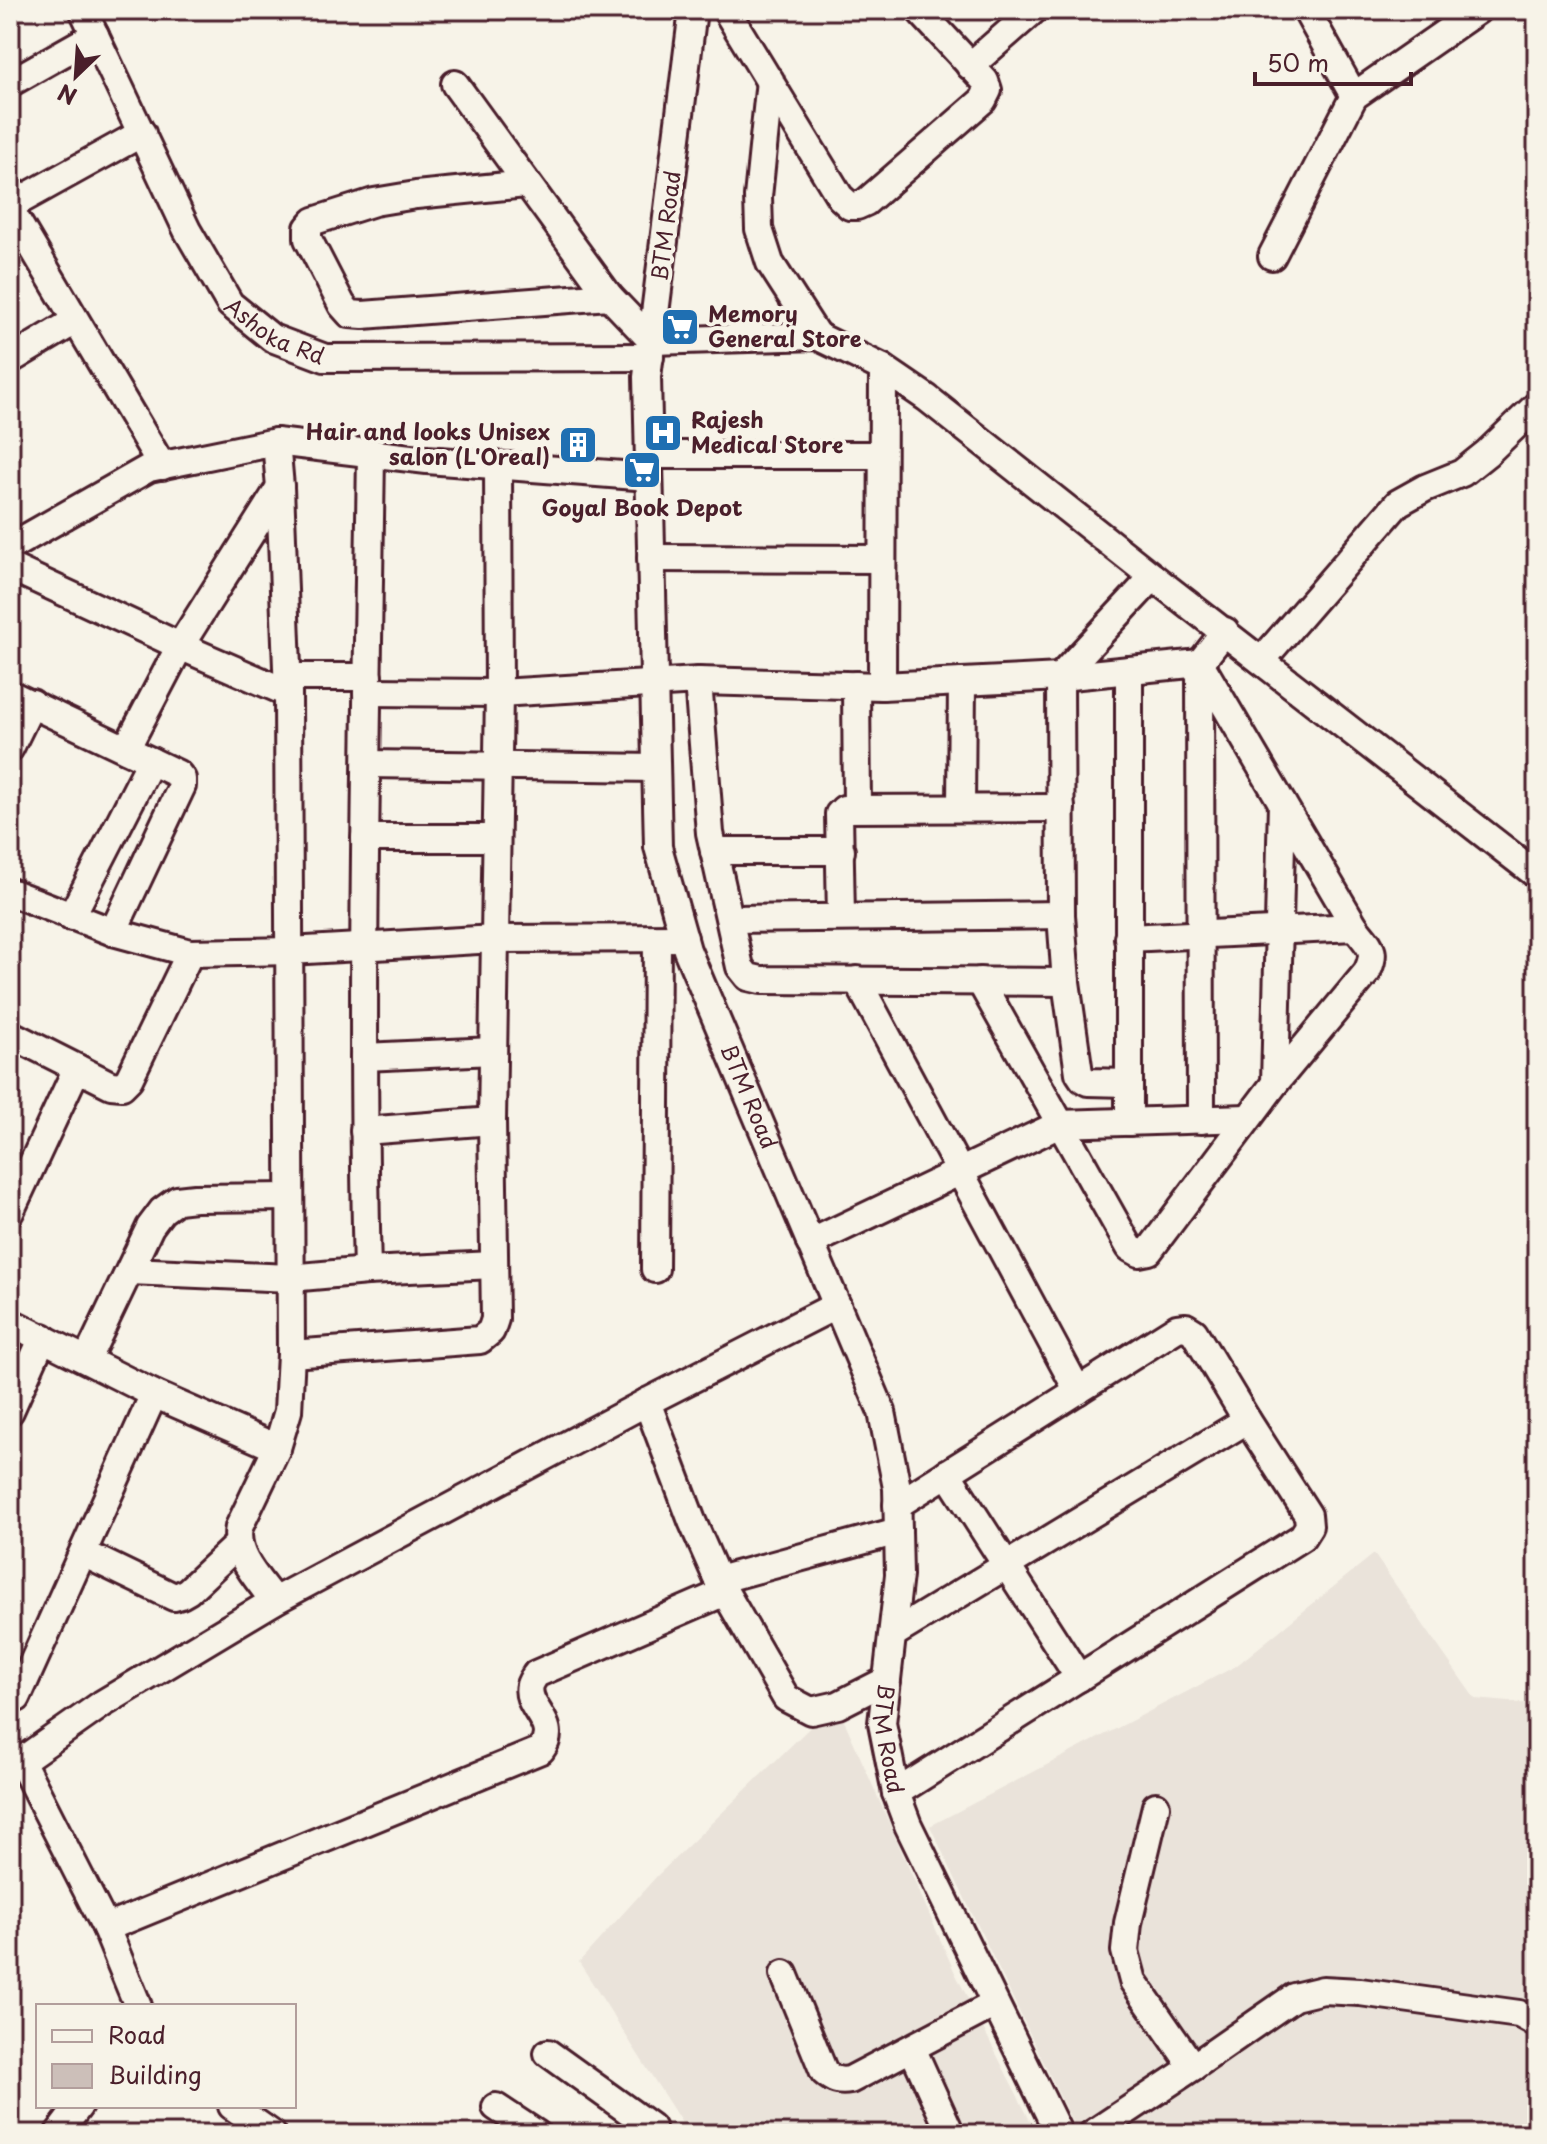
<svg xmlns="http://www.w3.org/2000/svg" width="1547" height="2144" font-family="'Playpen Sans',sans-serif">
  <rect width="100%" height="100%" fill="#f7f3e8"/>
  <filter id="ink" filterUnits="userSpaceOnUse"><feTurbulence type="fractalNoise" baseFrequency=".0125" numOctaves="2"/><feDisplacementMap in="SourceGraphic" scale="16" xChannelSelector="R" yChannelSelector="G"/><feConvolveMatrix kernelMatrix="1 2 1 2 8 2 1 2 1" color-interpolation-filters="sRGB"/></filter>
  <g filter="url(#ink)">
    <!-- built -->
    <path fill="#eae3da" d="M1374 1554 1475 1699 1532 1704 1537 1698V2134H1078L930 1826 1236 1666Z
      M836 1702 955 1973 1037 2134H689L579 1962 657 1876Z"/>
    <!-- building -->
    <path fill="#ccbfb9" stroke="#4a1f2b" stroke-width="2" d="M566 433 590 434 591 458 564 455Z"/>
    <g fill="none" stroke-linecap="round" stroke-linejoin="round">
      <!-- minor casing -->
      <g stroke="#4a1f2b" stroke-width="32">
        <g id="minor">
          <path id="s1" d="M83 10 187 230 230 304 272 338 325 358 650 357"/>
          <path id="s2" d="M693 10 647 377 658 847 687 950 882 1412 897 1488 899 1575 882 1723 896 1793 908 1825 1059 2134"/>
          <path d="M726 10 840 197 850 206H857L866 202 983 100 988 90 985 81 919 10"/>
          <path d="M1306 10 1354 96"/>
          <path d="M970 66 1034 10"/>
          <path d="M770 80 758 197 759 229 770 263 817 336"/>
          <path d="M10 83 95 35"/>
          <path d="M455 84 609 296 652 341 817 336 883 368 927 398 1153 577 1537 875"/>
          <path d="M526 184 416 195 374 202 314 221 308 228V239L342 305 350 314 363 315 609 296"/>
          <path d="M10 206 142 133"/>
          <path d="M10 209 162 466"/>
          <path d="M1272 256 1354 96 1478 10"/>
          <path d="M10 360 75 321"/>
          <path d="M649 455H882"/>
          <path d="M10 547 149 468 276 442 427 460 649 477"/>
          <path d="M651 558 882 559"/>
          <path d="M10 567 180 646 288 693"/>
          <path d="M1262 660 1398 503 1425 488 1462 473 1487 453 1537 405"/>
          <path d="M1129 670V1122"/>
          <path d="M287 677H368"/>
          <path d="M698 681 710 833 740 967 748 977 761 980 1066 982"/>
          <path d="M856 685 857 807"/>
          <path d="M882 686 883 368"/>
          <path d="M367 692 499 693 698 681 882 686 1060 677 1200 663"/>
          <path d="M10 694 178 774 182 779V786L113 932"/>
          <path d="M10 748 32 703"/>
          <path d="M126 749 180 646 280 487"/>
          <path d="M367 764 656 768"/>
          <path d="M961 808 962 682"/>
          <path d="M365 838H496"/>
          <path d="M714 851H841"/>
          <path d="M10 892 113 932 190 953 290 951 495 939 684 938"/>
          <path d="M71 917 151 761"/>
          <path d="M841 917 839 814 844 809 1061 808"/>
          <path d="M730 919 1061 915"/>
          <path d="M1128 938 1355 927"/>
          <path d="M857 980 1078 1391"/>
          <path d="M980 981 1130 1248 1139 1253 1149 1251 1275 1083 1367 972C1378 949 1369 946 1355 927L1200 663"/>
          <path d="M10 1034 111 1085 122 1086 129 1079 190 953"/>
          <path d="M364 1057 493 1051"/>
          <path d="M1128 1083 1088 1082 1083 1079 1079 1073 1066 982 1061 915 1060 677 1153 577"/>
          <path d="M1275 1083 1282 803"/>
          <path d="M1201 1120 1200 663 1225 631"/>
          <path d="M364 1131 492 1121"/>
          <path d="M10 1212 77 1068"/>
          <path d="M810 1243 1060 1124 1247 1118"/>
          <path d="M655 1269 657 939"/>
          <path d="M130 1271 290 1278 367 1271 494 1265"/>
          <path d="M367 1271C360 999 367 727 371 455"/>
          <path d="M10 1322 154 1394 277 1448"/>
          <path d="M291 1354 480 1340 491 1331 495 1319 492 1121 499 693 498 466"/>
          <path d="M87 1359 150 1227 162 1211 177 1200 195 1198 290 1197"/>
          <path d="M647 1402 692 1521 718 1580 786 1698 811 1711 838 1705 887 1680"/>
          <path d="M10 1411 43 1337"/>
          <path d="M947 1473 1079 1678"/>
          <path d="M83 1553 174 1597 181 1595 188 1591 238 1544"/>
          <path d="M718 1580 898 1531"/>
          <path d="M274 1601C259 1580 233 1555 239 1527L277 1448 288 1411 291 1354 288 693 280 487 276 442"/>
          <path d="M893 1634 1247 1420"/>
          <path d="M17 1698 154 1394"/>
          <path d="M21 1761 106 1928 138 2006"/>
          <path d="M10 1765 21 1761 102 1704 274 1601 647 1402 837 1305"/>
          <path d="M896 1793 1302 1537 1309 1526 1308 1515 1247 1420 1194 1332 1186 1327 1177 1328 897 1505"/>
          <path d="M1156 1806 1128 1923 1125 1951 1133 1981 1193 2067"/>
          <path d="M106 1928 541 1750C561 1723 524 1708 530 1685 530 1683 535 1676 536 1674L725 1592"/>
          <path d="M784 1974 824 2072C833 2080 839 2082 850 2080L995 2004"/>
          <path d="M912 2048 951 2134"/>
          <path d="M548 2053 651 2127 654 2134"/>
          <path d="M232 2106 272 2134"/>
          <path d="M496 2107 537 2134"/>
          <path d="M58 2134 79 2106"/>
          <path d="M1092 2134 1193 2067 1294 1997 1323 1990 1360 1992 1519 2014 1537 2024"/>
        </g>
      </g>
      <!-- minor -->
      <use href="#minor" stroke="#f7f3e8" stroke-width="26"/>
    </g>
  </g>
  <!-- icons -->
  <defs>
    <g id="supermarket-square" transform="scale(2)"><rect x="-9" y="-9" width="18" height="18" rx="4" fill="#1f6fb2" stroke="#f7f3e8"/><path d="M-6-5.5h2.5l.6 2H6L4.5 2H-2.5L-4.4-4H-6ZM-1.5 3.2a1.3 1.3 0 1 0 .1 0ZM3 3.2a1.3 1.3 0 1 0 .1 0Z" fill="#fff"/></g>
    <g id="hospital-square" transform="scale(2)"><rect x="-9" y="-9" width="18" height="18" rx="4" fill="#1f6fb2" stroke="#f7f3e8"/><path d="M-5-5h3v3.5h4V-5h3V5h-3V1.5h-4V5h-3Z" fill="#fff"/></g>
    <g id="building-square" transform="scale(2)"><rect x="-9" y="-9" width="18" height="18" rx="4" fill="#1f6fb2" stroke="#f7f3e8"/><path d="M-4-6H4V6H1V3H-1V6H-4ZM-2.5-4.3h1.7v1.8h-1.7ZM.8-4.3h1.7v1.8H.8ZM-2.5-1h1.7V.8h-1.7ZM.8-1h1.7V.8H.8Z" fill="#fff"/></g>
  </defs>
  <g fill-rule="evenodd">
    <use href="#supermarket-square" x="680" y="327"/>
    <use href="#hospital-square" x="663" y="433"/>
    <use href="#building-square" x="578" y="445"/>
    <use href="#supermarket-square" x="642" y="470"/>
  </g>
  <g text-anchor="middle" stroke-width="8" stroke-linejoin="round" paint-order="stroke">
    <!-- street labels -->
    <g font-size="22" fill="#4a1f2b" stroke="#f7f3e8">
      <text transform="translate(666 226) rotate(-83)" y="8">BTM Road</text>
      <text dy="8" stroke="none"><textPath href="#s1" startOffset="382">Ashoka Rd</textPath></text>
      <text dy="8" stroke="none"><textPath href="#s2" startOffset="1106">BTM Road</textPath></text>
      <text dy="8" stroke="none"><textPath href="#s2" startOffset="1778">BTM Road</textPath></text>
    </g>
    <!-- poi labels -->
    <g font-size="22" font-weight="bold" fill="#4a1f2b" stroke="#f7f3e8" text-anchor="start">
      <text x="708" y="322">Memory<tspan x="708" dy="25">General Store</tspan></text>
      <text x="691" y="428">Rajesh<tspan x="691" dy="25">Medical Store</tspan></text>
      <text x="550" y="440" text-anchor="end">Hair and looks Unisex<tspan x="550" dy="25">salon (L'Oreal)</tspan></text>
      <text x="642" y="516" text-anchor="middle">Goyal Book Depot</text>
    </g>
  </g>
  <!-- margin -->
  <rect width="1547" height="2144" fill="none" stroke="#f7f3e8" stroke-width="40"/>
  <rect x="20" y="20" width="1507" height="2104" fill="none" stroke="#4a1f2b" stroke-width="3" filter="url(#ink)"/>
  <!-- legend -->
  <rect x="36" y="2004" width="260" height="104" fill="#f7f3e8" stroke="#b29e9c" stroke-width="2"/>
  <rect x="52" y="2030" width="40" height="12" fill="#f7f3e8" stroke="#b29e9c" stroke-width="2"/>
  <text x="108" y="2044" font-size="24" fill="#4a1f2b">Road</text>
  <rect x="52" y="2064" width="40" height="24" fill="#ccbfb9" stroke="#b29e9c" stroke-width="2"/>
  <text x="108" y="2084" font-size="24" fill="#4a1f2b">Building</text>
  <!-- north arrow -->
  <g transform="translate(76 76) rotate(205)" stroke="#f7f3e8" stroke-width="6" paint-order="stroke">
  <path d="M0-6L14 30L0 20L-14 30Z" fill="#4a1f2b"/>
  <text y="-12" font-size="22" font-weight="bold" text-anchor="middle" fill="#4a1f2b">N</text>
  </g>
  <!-- scale -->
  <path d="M1255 72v12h156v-12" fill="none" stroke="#4a1f2b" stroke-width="4"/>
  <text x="1267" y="72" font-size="24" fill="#4a1f2b" stroke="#f7f3e8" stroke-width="6" paint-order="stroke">50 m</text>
</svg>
